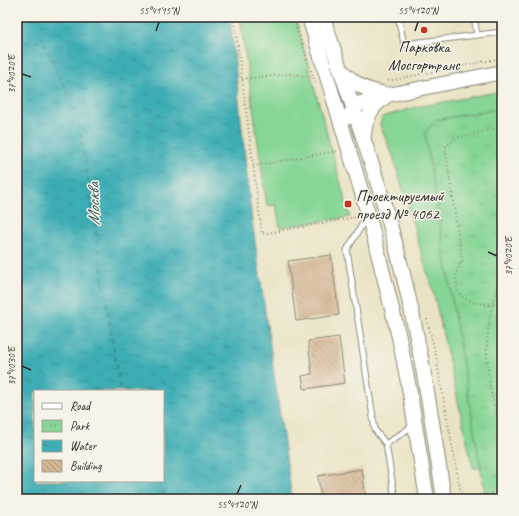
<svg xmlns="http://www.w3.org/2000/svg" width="519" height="516" font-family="Caveat,sans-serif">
  <defs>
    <pattern id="park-tufts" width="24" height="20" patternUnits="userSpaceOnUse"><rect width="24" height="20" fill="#87d695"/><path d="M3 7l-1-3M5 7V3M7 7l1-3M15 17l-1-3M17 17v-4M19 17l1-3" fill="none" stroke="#75b881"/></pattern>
    <pattern id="water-ripples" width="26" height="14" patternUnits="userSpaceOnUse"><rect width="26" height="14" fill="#3cadb5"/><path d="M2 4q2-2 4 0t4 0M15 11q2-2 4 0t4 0" fill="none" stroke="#338d93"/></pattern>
    <pattern id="building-back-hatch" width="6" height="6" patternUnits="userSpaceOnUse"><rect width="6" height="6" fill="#d5b692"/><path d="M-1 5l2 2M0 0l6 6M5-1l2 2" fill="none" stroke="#ad9477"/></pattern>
  </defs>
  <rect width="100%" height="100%" fill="#f7f3e8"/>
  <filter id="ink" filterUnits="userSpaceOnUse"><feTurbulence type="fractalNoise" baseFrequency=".025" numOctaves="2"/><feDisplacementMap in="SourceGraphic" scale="8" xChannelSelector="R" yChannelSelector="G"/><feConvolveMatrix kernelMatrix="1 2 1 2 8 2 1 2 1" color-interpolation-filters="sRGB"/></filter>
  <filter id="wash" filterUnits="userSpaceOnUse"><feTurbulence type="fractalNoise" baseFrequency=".012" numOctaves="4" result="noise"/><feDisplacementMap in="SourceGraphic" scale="16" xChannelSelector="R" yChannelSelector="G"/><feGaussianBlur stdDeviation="0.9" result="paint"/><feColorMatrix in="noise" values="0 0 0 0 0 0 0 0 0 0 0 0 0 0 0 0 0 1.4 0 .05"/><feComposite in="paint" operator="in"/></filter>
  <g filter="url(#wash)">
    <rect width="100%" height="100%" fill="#e9e3c3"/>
    <!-- grass -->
    <path fill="#87d695" stroke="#598060" d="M240 17H295L350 217 280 227 276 205 267 206Z
      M502 91V466L473 468 435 299 393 156 380 125 382 117 417 107Z"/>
    <!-- park -->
    <path fill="url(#park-tufts)" stroke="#598060" d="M502 108V499H486L455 318 425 133 436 120Z"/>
    <!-- water -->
    <path fill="url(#water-ripples)" stroke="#346c70" fill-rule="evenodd" d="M17 17H230L251 213 292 499H17ZM35 391H163V481H35Z"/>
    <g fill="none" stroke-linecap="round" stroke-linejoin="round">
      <!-- ferry -->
      <path stroke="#31585b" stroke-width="1" stroke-dasharray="5 4" stroke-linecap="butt" d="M17 42H44L78 115 120 391
        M158 481 167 499"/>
    </g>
    <g id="blocks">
      <!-- building -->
      <path fill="url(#building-back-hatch)" d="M331 255 339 315 296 321 288 261Z
        M339 337 345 383 304 389 302 376 312 374 308 341Z
        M362 469 366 499H321L318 476Z"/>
    </g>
  </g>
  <g filter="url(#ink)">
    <use href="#blocks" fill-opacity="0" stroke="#8a8777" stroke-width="1"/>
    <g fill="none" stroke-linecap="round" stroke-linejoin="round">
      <!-- lane casing -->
      <g stroke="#8a8777" stroke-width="7">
        <path id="lane" d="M398 17 404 44 502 32
          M474 17 477 34
          M366 218 347 250 375 430 386 444
          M395 499 386 444 414 425"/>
      </g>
      <!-- secondary casing -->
      <g stroke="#8a8777" stroke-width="16">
        <path id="secondary" d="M309 17 368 213 399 337 410 393 427 499
          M323 17C347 92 375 166 395 243 418 327 431 413 444 499
          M342 71C357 86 365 90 386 94
          M349 117 353 110 361 103 388 95 502 72
          M364 136C365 119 371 107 385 97"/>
      </g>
      <!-- path -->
      <path stroke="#8a8777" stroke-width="2" stroke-dasharray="1 3" stroke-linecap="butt" d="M234 17 262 234 356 217
        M293 17 315 82
        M242 79 289 74 313 77
        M388 81 502 58
        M502 127 456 138 445 147 462 261 456 273 457 290 462 297 472 302 491 305 502 303
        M253 166 337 151
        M502 271C483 325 481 374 502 428
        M427 319 435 352 462 499
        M491 394 502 396
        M459 497 502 492"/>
      <!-- lane -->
      <use href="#lane" stroke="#fff" stroke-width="5"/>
      <!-- secondary -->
      <use href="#secondary" stroke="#fff" stroke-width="14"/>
    </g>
  </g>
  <!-- ticks -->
  <path fill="none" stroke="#2b2b2b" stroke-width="1.5" d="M156 31 159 22M415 31 418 22M22 74 31 77M488 252 497 256M22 366 31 370M237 494 241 485"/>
  <!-- markers -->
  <g fill="#c8321e" stroke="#f7f3e8" stroke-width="1.5">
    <circle cx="424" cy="30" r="4"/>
    <rect x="344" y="200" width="8" height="8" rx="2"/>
  </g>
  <g text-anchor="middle" stroke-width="3" stroke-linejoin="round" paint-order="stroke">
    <!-- poi labels -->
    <g font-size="16" fill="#2b2b2b" stroke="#f7f3e8">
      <text x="424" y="52">Парковка<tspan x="424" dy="18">Мосгортранс</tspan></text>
      <text x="356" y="201" text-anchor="start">Проектируемый<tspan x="356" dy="18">проезд № 4062</tspan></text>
    </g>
    <!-- water labels -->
    <g font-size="17" font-style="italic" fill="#31585b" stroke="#f7f3e8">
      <text transform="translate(93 204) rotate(-91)" y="6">Москва</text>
    </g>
  </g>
  <!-- margin -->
  <rect width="519" height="516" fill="none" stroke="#f7f3e8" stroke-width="44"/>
  <!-- legend -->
  <rect x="34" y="390" width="130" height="92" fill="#f7f3e8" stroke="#a5a39c"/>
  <rect x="42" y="403" width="20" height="6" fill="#ffffff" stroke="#a5a39c"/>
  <text x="70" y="410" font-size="12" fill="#2b2b2b">Road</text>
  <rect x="42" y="420" width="20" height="12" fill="url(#park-tufts)" stroke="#a5a39c"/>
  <text x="70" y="430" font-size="12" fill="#2b2b2b">Park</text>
  <rect x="42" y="440" width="20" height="12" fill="url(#water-ripples)" stroke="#a5a39c"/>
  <text x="70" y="450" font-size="12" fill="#2b2b2b">Water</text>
  <rect x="42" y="460" width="20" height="12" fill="url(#building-back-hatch)" stroke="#a5a39c"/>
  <text x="70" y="470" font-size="12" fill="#2b2b2b">Building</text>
  <rect x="22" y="22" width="475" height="472" fill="none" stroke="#2b2b2b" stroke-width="1.5"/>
  <g font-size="10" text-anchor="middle" fill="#2b2b2b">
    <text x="159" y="14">55°41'15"N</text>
    <text x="418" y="14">55°41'20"N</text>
    <text transform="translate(11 74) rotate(-90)" y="4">37°40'20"E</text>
    <text transform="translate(508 256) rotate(-90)" y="4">37°40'20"E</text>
    <text transform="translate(11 366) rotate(-90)" y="4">37°40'30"E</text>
    <text x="237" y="508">55°41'20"N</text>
  </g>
</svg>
